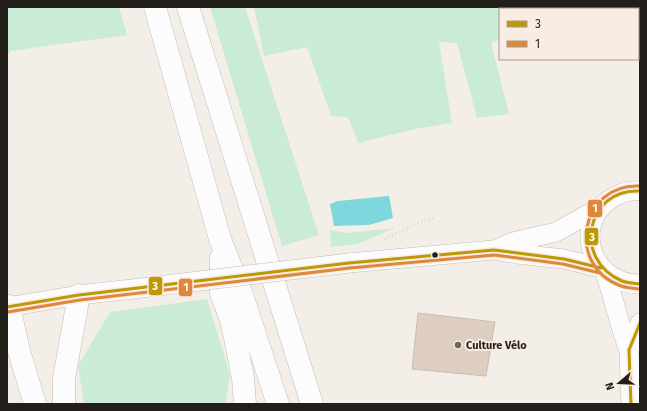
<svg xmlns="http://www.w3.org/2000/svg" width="647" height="411" font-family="'Fira Sans',sans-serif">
  <rect width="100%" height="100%" fill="#f4eee8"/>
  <!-- green -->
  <path fill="#caebd6" d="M7 7H119L127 35 11 51 7 56Z
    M210 7H245L319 235 282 246Z
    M254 7H605L598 9H500V40L491 43 509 114 477 118 457 43 439 42 452 123 415 129 358 143 348 117 331 116 307 47 264 56Z
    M394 228 358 244 331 247 330 230 348 233Z
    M207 299 230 375 226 404H84L78 366 110 312Z"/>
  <!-- water -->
  <path fill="#7ed7dc" d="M389 196 393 218 369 225 334 226 330 204 338 201Z"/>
  <!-- building -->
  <path fill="#decebf" stroke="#c4bfbb" d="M418 313 495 322 486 376 412 369Z"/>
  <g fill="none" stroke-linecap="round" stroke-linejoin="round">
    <!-- minor casing -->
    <g stroke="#c1bcb8" stroke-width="20">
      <path id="minor" d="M640 191C631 190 621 193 614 197 570 222 591 285 640 284
        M494 250 513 242 556 232 601 207
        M349 263 494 250 517 254 564 259 601 268
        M605 273C614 298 619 325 629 350
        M7 307 79 295 141 288
        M631 404 629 350 640 323"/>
    </g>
    <!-- major casing -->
    <g stroke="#c1bcb8" stroke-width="23">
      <path id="major" d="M155 7 220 239 241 292 278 404
        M188 7 312 404
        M221 258V293L232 323 243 378 245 404
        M9 306 19 351 35 404
        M64 404V378L79 295"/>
    </g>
    <!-- path -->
    <path stroke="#d6d4d3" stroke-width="2.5" stroke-dasharray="1 3" stroke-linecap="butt" d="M385 239 420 222 436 218"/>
    <!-- minor -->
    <use href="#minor" stroke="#fdfcfc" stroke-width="19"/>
    <!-- major -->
    <use href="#major" stroke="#fdfcfc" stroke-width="22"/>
    <!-- minor-bridge casing -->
    <g stroke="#c1bcb8" stroke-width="20" stroke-linecap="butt">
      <path id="minor-bridge" d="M141 288 349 263"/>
    </g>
    <!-- minor-bridge -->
    <use href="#minor-bridge" stroke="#fdfcfc" stroke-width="19"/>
    <!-- bus-1 casing -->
    <g stroke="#f9ede3" stroke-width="6">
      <path id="bus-1" d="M640 191C586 188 572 260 622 281 627 283 634 283 640 284
        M7 307 79 295 349 263 494 250 564 259 601 268
        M631 404 629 350 640 323"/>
    </g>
    <!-- bus-2 casing -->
    <g stroke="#f9ede3" stroke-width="6">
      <path id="bus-2" d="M639 289C633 288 627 288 621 286 565 266 580 183 640 186
        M8 312 80 300 350 268 494 255 563 264 600 273"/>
    </g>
    <!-- bus-1 -->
    <use href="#bus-1" stroke="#bd9808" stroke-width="3"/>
    <!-- bus-2 -->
    <use href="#bus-2" stroke="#df883b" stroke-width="3"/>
  </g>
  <!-- markers -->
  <circle fill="#221e1a" stroke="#f9ede3" stroke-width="1.5" cx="435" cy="255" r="3.5"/>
  <circle fill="#6c6762" stroke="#f9ede3" stroke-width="1.5" cx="458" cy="345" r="4"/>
  <g text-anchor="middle" stroke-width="4" stroke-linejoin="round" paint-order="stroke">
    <!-- poi labels -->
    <g font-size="11" font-weight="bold" fill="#221e1a" stroke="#f9ede3" text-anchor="start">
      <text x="466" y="349">Culture Vélo</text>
    </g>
  </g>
  <g stroke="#f9ede3" stroke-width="1.5">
    <rect x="587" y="199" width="16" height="19" rx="4" fill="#df883b"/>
    <rect x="584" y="227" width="15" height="19" rx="4" fill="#bd9808"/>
    <rect x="148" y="276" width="15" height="20" rx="4" fill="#bd9808"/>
    <rect x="178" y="278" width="15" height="19" rx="4" fill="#df883b"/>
  </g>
  <g font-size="11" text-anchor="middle" font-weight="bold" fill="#fff">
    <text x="595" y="212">1</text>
    <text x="592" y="241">3</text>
    <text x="155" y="290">3</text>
    <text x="186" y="291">1</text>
  </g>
  <!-- border -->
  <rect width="647" height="411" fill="none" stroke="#221e1a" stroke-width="16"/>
  <!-- legend -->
  <rect x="499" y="8" width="140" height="52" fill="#f9ede3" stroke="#a39a93"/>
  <rect x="507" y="21" width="20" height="6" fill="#bd9808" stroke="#a39a93"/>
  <text x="535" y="28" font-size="12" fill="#221e1a">3</text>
  <rect x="507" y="41" width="20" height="6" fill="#df883b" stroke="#a39a93"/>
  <text x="535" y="48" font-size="12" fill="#221e1a">1</text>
  <!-- north arrow -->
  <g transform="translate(619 383) rotate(251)" stroke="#f9ede3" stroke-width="3" paint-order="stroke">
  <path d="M0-3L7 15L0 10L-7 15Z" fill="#221e1a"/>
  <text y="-6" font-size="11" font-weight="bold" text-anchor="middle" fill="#221e1a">N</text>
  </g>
</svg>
